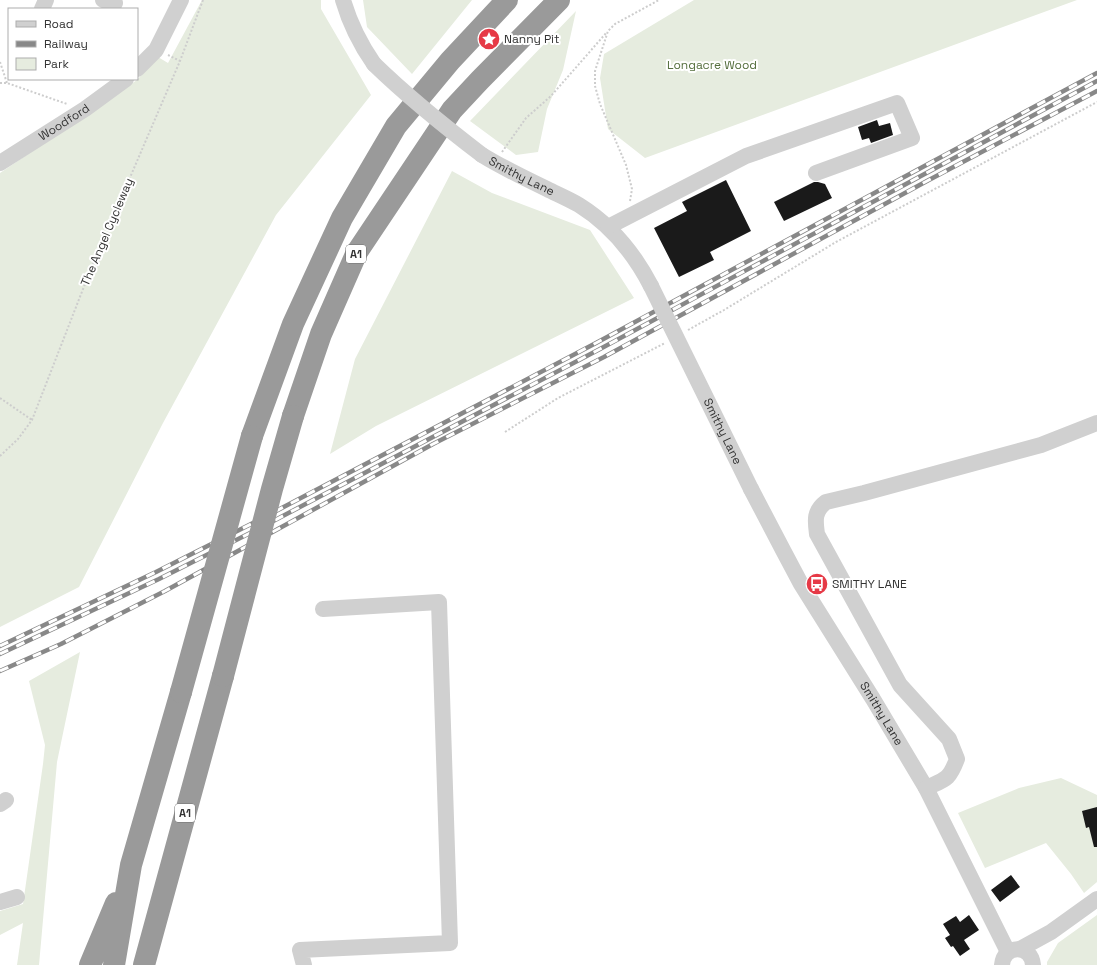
<svg xmlns="http://www.w3.org/2000/svg" width="1097" height="965" font-family="'Space Grotesk',sans-serif">
  <rect width="100%" height="100%" fill="#fff"/>
  <!-- green -->
  <path fill="#e6ecdf" d="M202 0H321V9L371 95 276 215 163 423 79 587 0 627V173L89 113 137 80 158 57 168 63Z
    M363 0H472L412 74 367 27Z
    M694 0H1077L645 158 608 129 600 78 604 54Z
    M576 11 563 70 547 109 538 152 516 155 470 121Z
    M452 171 492 193 590 230 634 298 376 426 330 454 355 359Z
    M80 652 57 762 39 965H17L23 923 0 935V911L23 904 43 764 45 745 29 681Z
    M1061 778 1097 795V882L1084 893 1071 874 1046 843 985 868 958 813 1019 788Z
    M1097 915V965H1047V962L1058 943Z"/>
  <!-- building -->
  <path fill="#1a1a1a" d="M877 120 879 126 890 123 893 135 871 143 869 138 862 140 858 127Z
    M726 180 751 231 710 252 714 260 679 277 654 228 687 211 682 202Z
    M814 182H818L825 184 832 198 784 221 774 202Z
    M1097 807V847H1094L1089 827 1086 828 1082 811Z
    M1011 875 1020 887 1000 902 991 890Z
    M969 915 979 930 964 940 970 949 960 956 953 946 951 947 945 938 950 935 943 924 956 916 960 922Z"/>
  <g fill="none" stroke-linecap="round" stroke-linejoin="round">
    <!-- path -->
    <path stroke="#cdcdcd" stroke-width="2" stroke-dasharray="2 2" stroke-linecap="butt" d="M168 55 180 61
      M0 62 7 83
      M0 83H7L67 104
      M502 152 526 118 551 96 607 32
      M630 201 632 189 626 165 600 104 595 86V71L608 31 615 24 659 0
      M688 330 724 310 836 242 1097 102
      M0 398 32 420
      M505 432 558 398 665 343
      M0 456 18 439 32 420 92 266 180 61 203 0"/>
    <!-- minor -->
    <g stroke="#d0d0d0" stroke-width="16">
      <path d="M103 0 115 3"/>
      <path d="M343 0C350 24 360 44 374 64"/>
      <path d="M42 9 46 0"/>
      <path d="M137 69 156 50 181 0"/>
      <path id="s1" d="M482 155C503 168 524 178 547 189 557 194 569 199 579 205 611 225 634 253 651 286"/>
      <path id="s2" d="M0 163 85 109 126 79"/>
      <path d="M608 227 746 156 897 103 912 138 816 173"/>
      <path id="s3" d="M751 489 784 552 801 584 873 699 926 788 1008 952"/>
      <path d="M926 788C946 779 949 780 957 759L949 739 900 685 817 534C815 520 814 511 826 502L864 493 1041 445 1097 423"/>
      <path d="M0 804 6 800"/>
      <path d="M0 902 17 897"/>
      <path d="M1020 949 1051 932 1097 899"/>
      <path d="M304 965 300 950 450 943 439 602 323 609"/>
      <path d="M1002 965C1004 944 1031 944 1033 965"/>
    </g>
    <!-- highway -->
    <path stroke="#9a9a9a" stroke-width="22" d="M293 416 321 334 357 252 452 110 480 80 559 0
      M252 436 293 324 342 218 396 126 450 61 507 0
      M90 965 116 903
      M114 965 131 865 181 692
      M144 965 223 676"/>
    <!-- rail casing -->
    <g stroke="#888" stroke-width="4.5">
      <path id="rail" d="M0 646 156 572 257 521 596 343 1097 73
        M0 654 159 579 260 528 600 349 1097 81
        M0 671 61 644 165 591 433 444 604 357 927 181 1097 91"/>
    </g>
    <!-- rail -->
    <use href="#rail" stroke="#fff" stroke-width="3" stroke-dasharray="9" stroke-linecap="butt"/>
    <!-- minor-bridge -->
    <g stroke="#d0d0d0" stroke-width="16">
      <path d="M374 64C408 97 444 126 482 155"/>
      <path id="s4" d="M651 286 751 489"/>
    </g>
    <!-- highway-bridge -->
    <path stroke="#9a9a9a" stroke-width="22" d="M223 676 272 489 293 416
      M181 692 252 436"/>
  </g>
  <!-- icons -->
  <defs>
    <g id="sight-disc" transform="scale(1.15)"><circle r="9.5" fill="#e63946" stroke="#fff"/><path d="M0-6L1.8-2.2L6-1.7L2.9 1.2L3.7 5.4L0 3.3L-3.7 5.4L-2.9 1.2L-6-1.7L-1.8-2.2Z" fill="#fff"/></g>
    <g id="bus-disc" transform="scale(1.15)"><circle r="9.5" fill="#e63946" stroke="#fff"/><path d="M-5-6H5V4H4V6H2V4H-2V6H-4V4H-5ZM-3.5-4V0h7V-4ZM-3.5 1.2v1.5H-2V1.2ZM2 1.2v1.5H3.5V1.2Z" fill="#fff"/></g>
  </defs>
  <g fill-rule="evenodd">
    <use href="#sight-disc" x="489" y="39"/>
    <use href="#bus-disc" x="817" y="584"/>
  </g>
  <g text-anchor="middle" stroke-width="4" stroke-linejoin="round" paint-order="stroke">
    <!-- shield labels -->
    <g fill="#fff" stroke="#707070" stroke-width="1">
      <rect x="346" y="245" width="20" height="18" rx="3"/>
      <rect x="175" y="804" width="20" height="18" rx="3"/>
    </g>
    <g font-size="11" font-weight="bold" fill="#333">
      <text x="356" y="258">A1</text>
      <text x="185" y="817">A1</text>
    </g>
    <!-- poi labels -->
    <g font-size="12" fill="#333" stroke="#fff" text-anchor="start">
      <text x="504" y="43">Nanny Pit</text>
      <text x="832" y="588">SMITHY LANE</text>
    </g>
    <!-- park labels -->
    <g font-size="12" fill="#56703f" stroke="#fff">
      <text x="712" y="69">Longacre Wood</text>
    </g>
    <!-- street labels -->
    <g font-size="12" fill="#333" stroke="#fff">
      <text dy="4" stroke="none"><textPath href="#s2" startOffset="76">Woodford</textPath></text>
      <text dy="4" stroke="none"><textPath href="#s1" startOffset="45">Smithy Lane</textPath></text>
      <text transform="translate(107 232) rotate(-67)" y="4">The Angel Cycleway</text>
      <text dy="4" stroke="none"><textPath href="#s4" startOffset="162">Smithy Lane</textPath></text>
      <text dy="4" stroke="none"><textPath href="#s3" startOffset="260">Smithy Lane</textPath></text>
    </g>
  </g>
  <!-- legend -->
  <rect x="8" y="8" width="130" height="72" fill="#ffffff" stroke="#adadad"/>
  <rect x="16" y="21" width="20" height="6" fill="#d0d0d0" stroke="#adadad"/>
  <text x="44" y="28" font-size="12" fill="#333333">Road</text>
  <rect x="16" y="41" width="20" height="6" fill="#888888" stroke="#adadad"/>
  <text x="44" y="48" font-size="12" fill="#333333">Railway</text>
  <rect x="16" y="58" width="20" height="12" fill="#e6ecdf" stroke="#adadad"/>
  <text x="44" y="68" font-size="12" fill="#333333">Park</text>
</svg>
